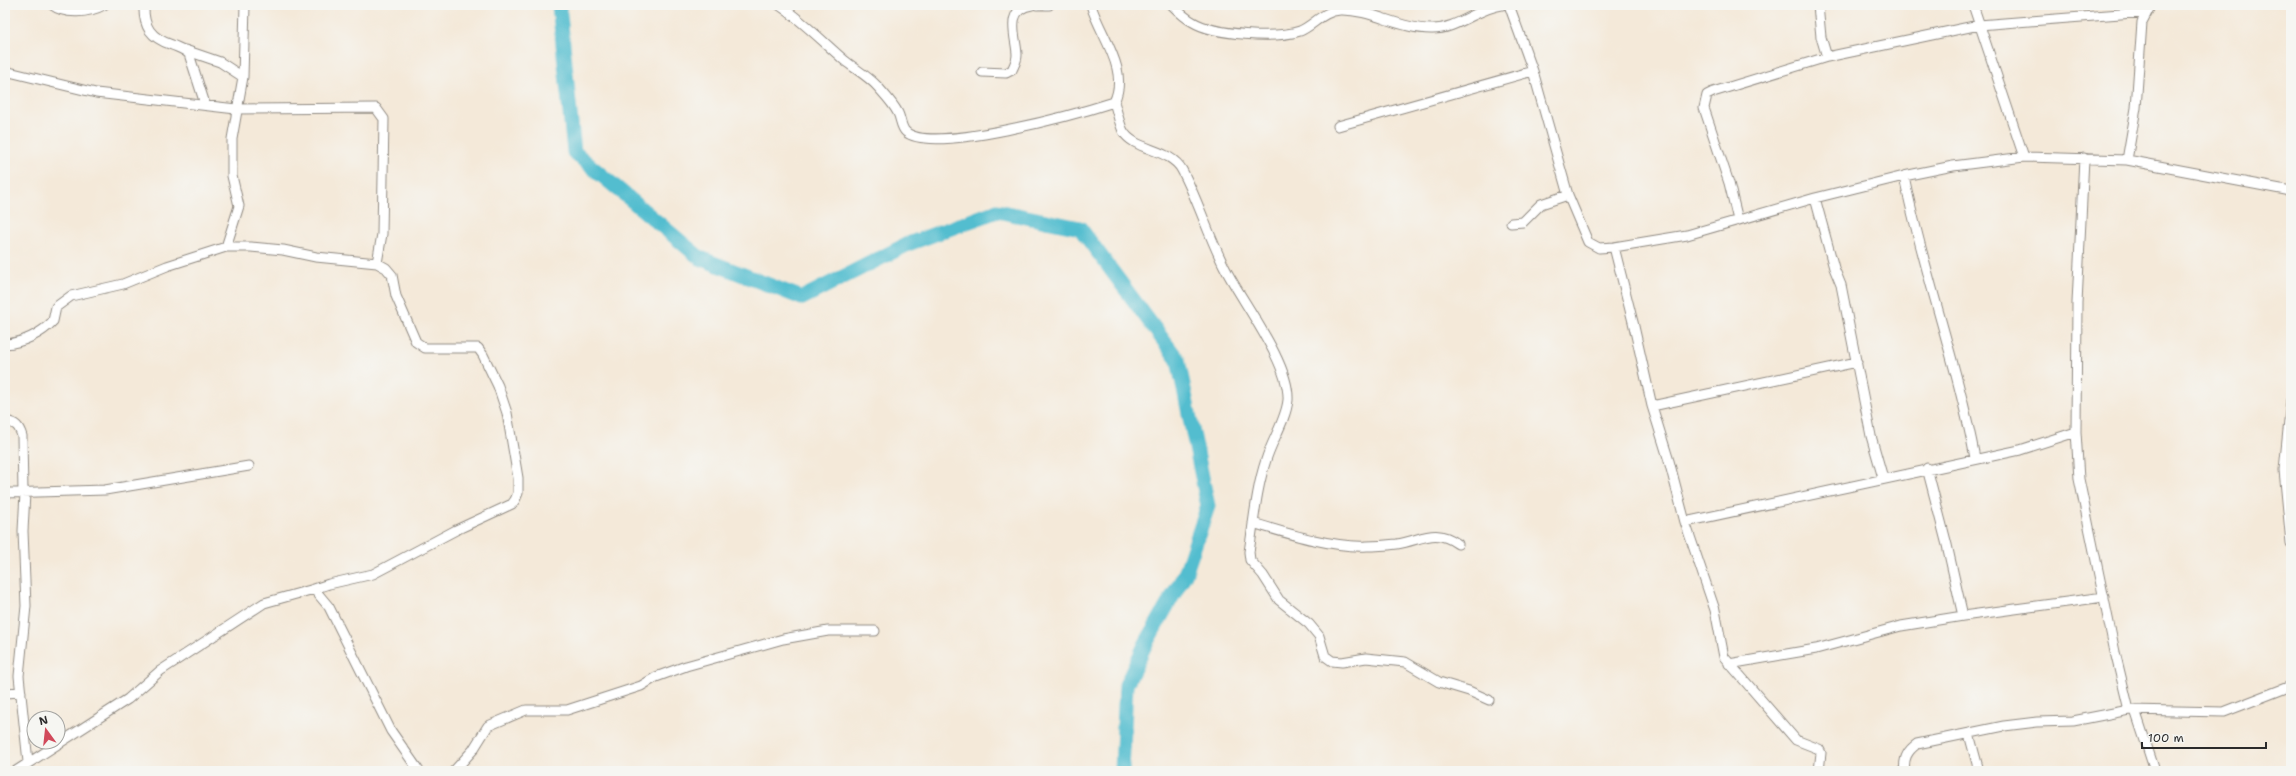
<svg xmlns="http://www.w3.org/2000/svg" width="2296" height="776" font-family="'Shantell Sans',sans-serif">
  <rect width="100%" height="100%" fill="#f6f6f2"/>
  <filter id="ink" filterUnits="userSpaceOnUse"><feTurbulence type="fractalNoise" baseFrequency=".025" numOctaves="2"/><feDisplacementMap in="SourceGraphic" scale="8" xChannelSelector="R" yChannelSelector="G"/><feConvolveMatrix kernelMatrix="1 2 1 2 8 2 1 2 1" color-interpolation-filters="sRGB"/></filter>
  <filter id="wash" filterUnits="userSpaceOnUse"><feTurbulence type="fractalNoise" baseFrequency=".012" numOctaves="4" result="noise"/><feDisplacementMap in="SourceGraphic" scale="16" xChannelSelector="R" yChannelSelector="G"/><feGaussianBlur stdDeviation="0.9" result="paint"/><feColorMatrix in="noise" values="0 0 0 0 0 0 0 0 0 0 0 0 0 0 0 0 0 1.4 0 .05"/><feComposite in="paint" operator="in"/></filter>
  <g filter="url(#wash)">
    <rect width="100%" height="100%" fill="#f4e9d9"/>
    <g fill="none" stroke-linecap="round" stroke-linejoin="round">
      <!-- river -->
      <path stroke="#52bdcf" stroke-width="15" d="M559 5 574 152 700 258 802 298 908 244 997 211 1080 228 1178 360 1208 506 1185 574 1145 645 1126 685 1122 771"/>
    </g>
  </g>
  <g filter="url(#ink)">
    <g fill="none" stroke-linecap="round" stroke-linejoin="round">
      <!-- street casing -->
      <g stroke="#908a82" stroke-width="11">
        <path id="street" d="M52 5C65 15 89 13 104 5
          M144 5C143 27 151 38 172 45 179 48 184 49 189 54L205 104
          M779 5C803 21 822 41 844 60 855 69 868 76 877 86 884 94 893 103 898 113 901 119 901 128 906 132 932 155 1080 113 1114 102 1130 69 1100 36 1091 5
          M1037 5H1049
          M1172 5C1178 11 1185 18 1193 22 1214 35 1276 39 1300 31 1314 25 1323 11 1340 10 1371 9 1399 29 1431 29 1457 30 1477 8 1502 5
          M1509 5 1533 71 1568 195 1588 242 1599 248 1614 247 1687 235 1815 198 1904 176 1953 166 2024 157 2127 160 2291 191
          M1818 5 1821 37 1827 57
          M1973 5 2024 157
          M185 50 220 62 243 77
          M5 71 96 93 236 109 376 108 384 119 382 234 377 263
          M982 72 1006 73 1012 70C1014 65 1017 61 1017 55 1017 39 1003 9 1032 5
          M1114 102C1117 111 1119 122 1123 131 1134 151 1170 148 1182 170 1199 202 1209 238 1226 270 1243 303 1290 364 1288 400 1286 420 1272 440 1266 460 1256 490 1254 521 1249 552L1250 560 1263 575 1279 600 1309 624 1319 636 1325 656 1332 661 1342 662 1366 658 1405 662 1439 682 1469 691 1489 700
          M1338 126 1533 71
          M2084 158 2077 303 2076 432 2079 479 2115 652 2129 710
          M2127 160 2136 108 2142 22 2151 5
          M1904 176C1923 271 1957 362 1975 458
          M1815 198 1834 268 1841 285 1871 436 1883 478
          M1738 220 1729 183 1704 108 1707 95 1713 92 1827 57 1979 25 2146 12
          M1511 223 1523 222 1541 204 1568 195
          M226 247 239 206 232 176V139L243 77 245 5
          M1614 247 1633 322 1652 406 1669 461 1685 522 1715 610 1724 657 1796 740 1819 749 1821 753 1819 771
          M5 344C22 343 41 334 53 321L56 307 71 296 123 284 167 266 226 247H251L283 250 316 257 377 263 386 268 392 275 396 296 416 342 425 348H478L483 355 498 386 507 413 518 478V493L515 500 512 504 456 530 373 574 329 584 314 589
          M2291 400 2284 470 2291 543
          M1652 406 1857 362
          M5 421C16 423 19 426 22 436L23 493
          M1927 468 1947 545 1963 616 2104 597
          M5 493 105 490 249 466
          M25 493 23 531 26 606 19 676 28 762
          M1685 522 2020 450 2076 432
          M1253 523C1286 533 1332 548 1367 546 1377 546 1388 545 1397 544 1422 540 1435 527 1458 544
          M1729 664 1816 649 1901 626 1963 616
          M5 693 21 692
          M2135 710 2155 771
          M1969 734 1979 771
          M16 771 128 699 160 671 264 603 314 589 329 607 391 731 419 771
          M454 771 473 750 488 726 526 710H567L641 686 656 677 686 666 783 639 828 631H875
          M1905 771C1903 759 1907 751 1917 744L2004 726 2037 722 2073 721 2129 710 2224 712 2291 686"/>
      </g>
      <!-- street -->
      <use href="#street" stroke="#fff" stroke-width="9"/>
    </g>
  </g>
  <!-- margin -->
  <rect width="2296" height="776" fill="none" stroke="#f6f6f2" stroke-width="20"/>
  <!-- north arrow -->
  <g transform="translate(46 730) rotate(345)"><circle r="19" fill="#f6f6f2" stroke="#a5a5a2"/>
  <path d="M0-3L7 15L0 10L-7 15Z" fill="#d1495b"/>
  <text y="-6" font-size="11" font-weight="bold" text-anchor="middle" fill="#2b2b2b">N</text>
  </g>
  <!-- scale -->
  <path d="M2142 742v6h124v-6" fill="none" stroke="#2b2b2b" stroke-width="2"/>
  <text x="2148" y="742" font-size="12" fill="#2b2b2b" stroke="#f6f6f2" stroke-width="3" paint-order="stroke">100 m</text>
</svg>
